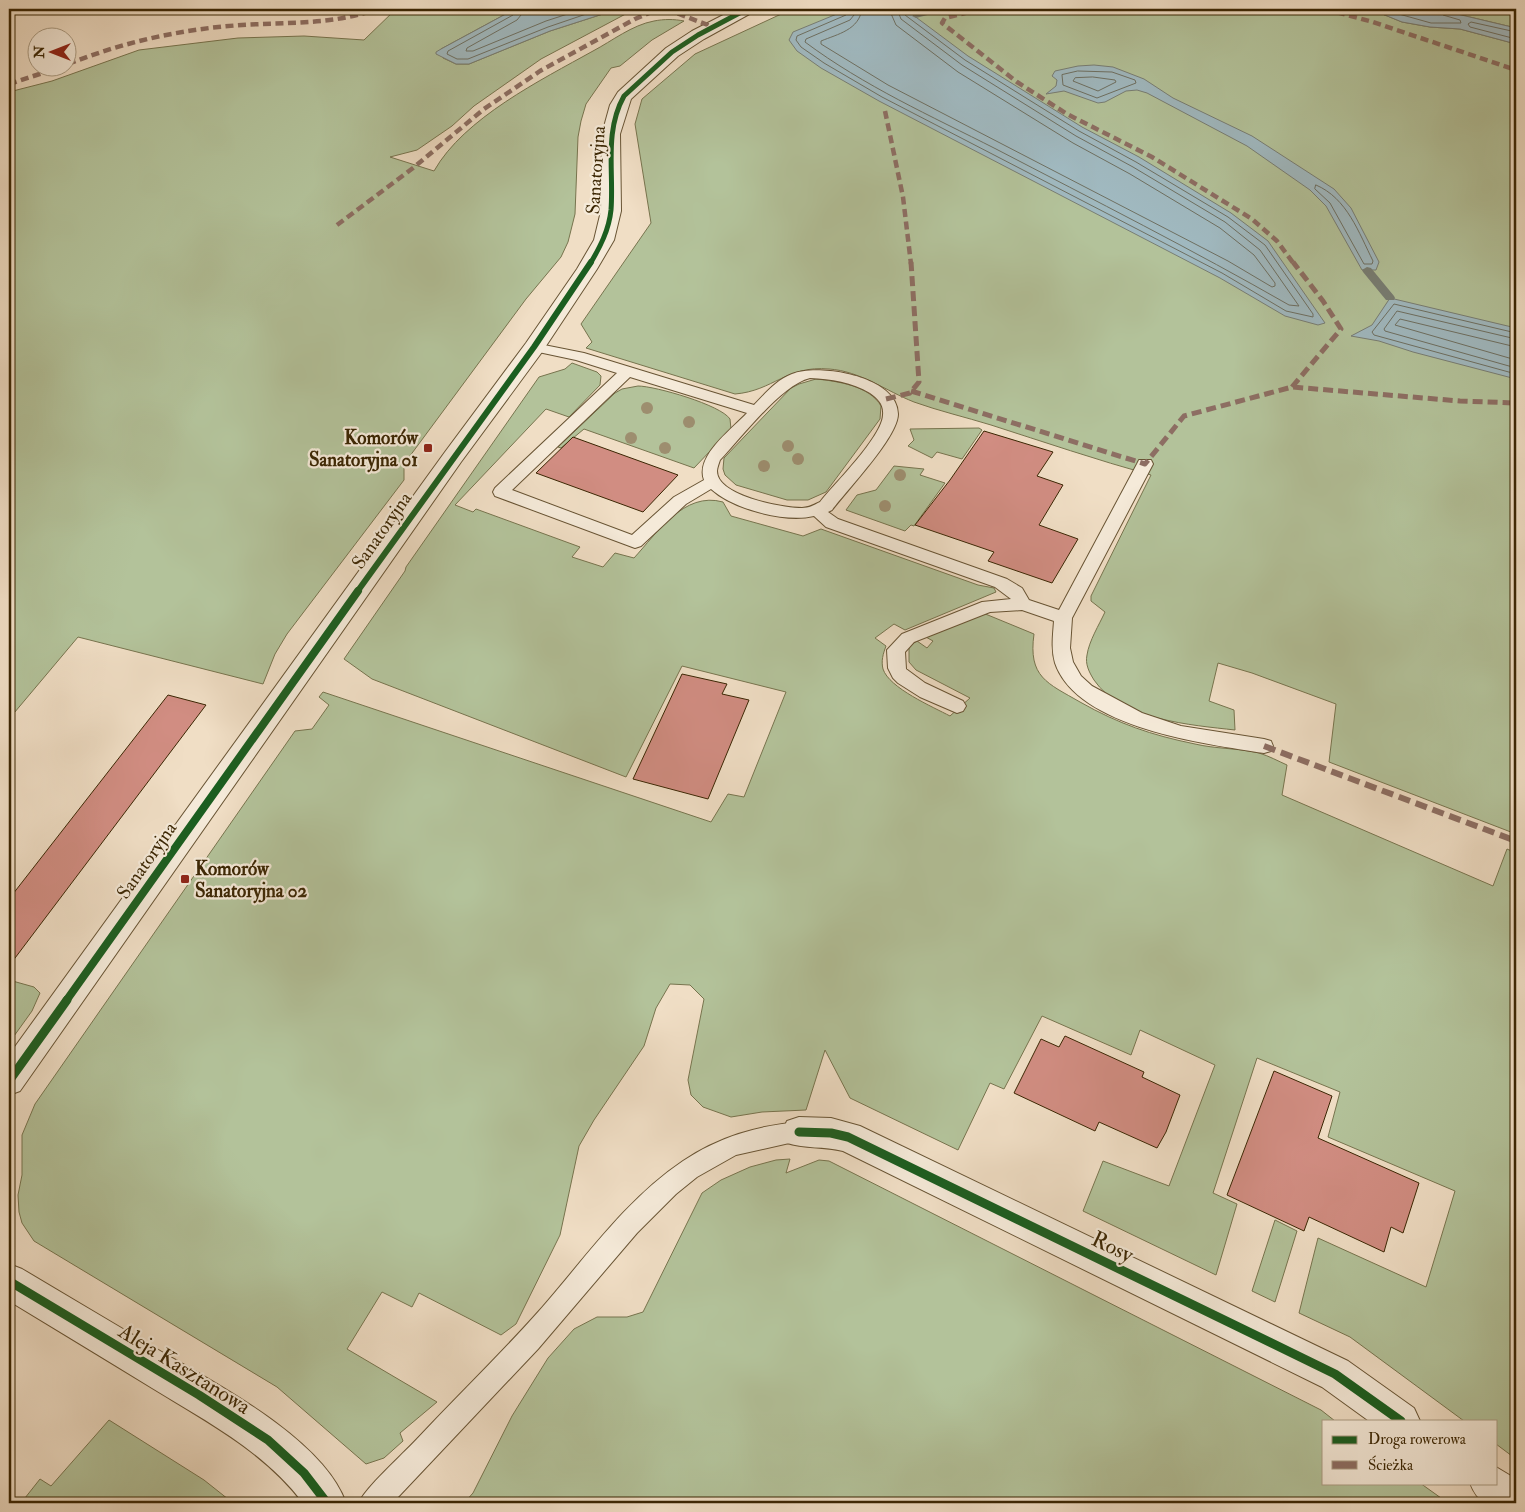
<svg xmlns="http://www.w3.org/2000/svg" width="1525" height="1512" font-family="'IM FELL Double Pica',serif">
  <rect width="100%" height="100%" fill="#f0dec5"/>
  <filter id="stains"><feTurbulence type="fractalNoise" baseFrequency=".004" numOctaves="4"/><feColorMatrix values="0 0 0 0 .2 0 0 0 0 .09 0 0 0 0 .02 0 0 0 .5 -.17"/></filter>
  <radialGradient id="worn" r=".72"><stop offset=".6" stop-color="#630" stop-opacity="0"/><stop offset="1" stop-color="#630" stop-opacity=".3"/></radialGradient>
  <!-- green -->
  <path fill="#b3c29a" stroke="#77744e" d="M396 9H515L441 49 443 58 456 64H469L550 31 606 13 605 9H635L541 59 474 106 452 126 417 150 390 157 434 171C464 118 541 80 593 51 612 41 632 25 654 21 664 19 674 19 684 21L652 40 620 66 611 68 595 91 586 104 581 121 578 137 575 214 568 242 561 257 526 299 404 464V480L287 634 275 654 263 684 78 637 9 719V92L52 81 139 50 238 38 304 36 364 40Z
    M792 9H1370L1402 22 1430 27 1460 29 1516 44V834L1329 762 1336 704 1252 673 1218 663 1209 701 1234 710 1235 730C1191 725 1121 720 1094 680 1089 672 1085 664 1087 655 1089 641 1099 625 1105 612L1091 601V596L1151 475C1097 460 1044 442 991 425 965 417 939 411 914 402 886 391 860 371 829 369 787 365 773 391 735 394L586 348 592 342 581 324 651 223 635 124 642 99 695 54Z
    M1436 9H1516V28Z
    M572 363 597 372 601 376 600 385 569 417 546 409 455 505 473 512 476 509 580 547 572 557 603 567 615 553 634 558C657 533 684 491 723 502L731 516 803 536 821 529 978 585 994 588 996 592 905 630 894 624 875 638 886 646C883 654 881 661 883 669 889 688 933 707 950 716L970 698 916 670 909 662V646L917 641 927 648 933 641 924 636 983 613 1034 634C1028 677 1047 683 1080 702 1119 724 1151 735 1195 744 1216 749 1238 748 1259 753 1269 756 1278 761 1287 765L1282 795 1493 886 1507 849 1516 853V1459L1496 1444V1421H1464L1350 1337 1299 1313 1318 1238 1426 1287 1455 1191 1328 1137 1340 1092 1257 1058 1213 1193 1237 1204 1216 1275 1083 1211 1103 1161 1169 1186 1215 1065 1140 1030 1131 1055 1042 1016 1004 1089 990 1083 958 1150 850 1098 825 1050 806 1110 762 1112 731 1117 703 1107 691 1095 688 1080 704 999 690 985 670 984 656 1008 644 1046 594 1120 579 1146 560 1235 516 1324 501 1335 419 1293 412 1307 382 1292 347 1349 437 1402 400 1433 403 1441 384 1458 366 1464 277 1387 34 1241 22 1223 19 1212 18 1195 22 1175V1135L35 1104 295 731 312 729 329 705 319 697 323 692 711 822 728 794 744 797 786 692 682 666 626 777 372 679 344 659 405 571 406 567 539 377 565 369Z
    M816 379C837 381 870 386 881 406L880 419 826 492 808 500H787L736 485 725 475 723 469 724 458 791 388 799 384Z
    M638 386C655 386 721 405 730 419L731 429 694 468 584 429 561 448 558 447 615 393 622 389Z
    M979 428 982 430 962 459 937 452 932 458 908 446 914 440 910 429Z
    M894 466 924 469 920 475 945 483 914 526 911 525 905 531 846 510 857 495 876 490Z
    M9 980 34 987 40 993 32 1011 9 1043Z
    M790 1159 786 1173 819 1160 829 1161 1321 1410 1335 1421H1324V1483H1420L1448 1503H464L473 1493 512 1416 548 1358 574 1329 597 1317H627L643 1312 702 1193 721 1180 750 1167 776 1160Z
    M1275 1220 1297 1231 1275 1302 1252 1291Z
    M109 1420 204 1480 233 1503H21L40 1479 51 1486Z"/>
  <!-- water -->
  <path fill="#a0b9c0" stroke="#787e74" d="M515 9H605L606 13 550 31 469 64H456L436 54V52L441 49Z
    M849 9H905L968 56 1082 127 1139 157 1231 213 1268 241 1325 323 1318 325 1285 316 1220 278 879 101 821 68 797 51 789 40 793 32Z
    M1370 9H1436L1516 28V44L1460 29 1430 27 1402 22Z
    M1094 65 1113 67 1144 79 1173 98 1252 136 1334 189 1351 208 1379 262 1376 270H1362L1326 206 1310 190 1247 146 1147 93 1137 90 1126 91 1105 102 1098 103 1064 91 1046 94 1056 86 1057 80 1052 76 1055 71 1078 66Z
    M1390 298 1516 328V379L1413 352 1379 341 1351 336 1372 325Z"/>
  <g fill="none" stroke-linecap="round" stroke-linejoin="round">
    <!-- shore -->
    <path stroke="#6e7062" stroke-width="1" d="M516 9 513 15 448 51 447 54 457 59H468L548 27 601 9
      M522 9 521 15 517 20 467 48 466 51H473L546 21 583 9
      M849 9 846 15 797 36 796 40 801 47 824 63 882 97 1222 273 1286 311 1313 317V314L1265 245 1228 217 1136 162 1079 131 965 60 905 15 903 9
      M855 9 854 15 850 20 806 39 805 42C864 86 931 116 996 149 1094 200 1193 250 1289 305L1299 306 1260 250 1225 222 1133 167 1076 136 962 65 901 19 897 9
      M862 9C859 30 838 34 821 41V44L888 85 1228 261 1272 287 1275 286V283L1254 255 1220 228 1130 174 1073 143 958 72 896 25 889 9
      M1381 9 1431 23H1461L1460 20 1443 15 1440 9
      M1516 32 1471 22 1468 24 1470 27 1516 39
      M1078 71 1112 72 1135 80 1136 83 1097 98 1063 85 1062 75Z
      M1093 77 1115 80 1116 82 1098 91 1073 81 1075 78Z
      M1316 185C1347 198 1359 233 1373 261L1372 264H1364L1330 203 1315 189Z
      M1516 333 1394 304 1372 332 1374 335 1516 374
      M1516 339 1397 311 1384 329 1385 331 1516 368
      M1516 347 1400 319 1395 325 1516 360"/>
    <!-- stream -->
    <path fill="#787e74" fill-rule="evenodd" d="M937 9H950L916 18 912 16Z
      M1367 267 1371 268 1394 296 1395 298 1394 300H1386L1363 272 1362 270Z"/>
  </g>
  <!-- building -->
  <path fill="#d18d82" stroke="#3b2603" d="M984 431 1053 452 1037 476 1063 485 1039 525 1078 539 1052 583 988 561 994 552 915 525 950 480Z
    M573 437 678 475 643 512 536 473Z
    M682 674 727 684 722 694 749 700 708 799 633 779Z
    M168 695 206 705 9 966V899Z
    M1065 1036 1144 1072 1142 1077 1180 1095 1166 1132 1157 1148 1099 1122 1095 1131 1014 1093 1041 1039 1059 1047Z
    M1274 1071 1332 1096 1318 1138 1419 1183 1403 1233 1391 1227 1384 1252 1309 1217 1304 1231 1227 1195Z"/>
  <g fill="none" stroke-linecap="round" stroke-linejoin="round">
    <!-- service casing -->
    <g stroke="#685434" stroke-width="2">
      <path id="service" d="M534 343 584 353 754 405C765 394 776 380 792 374 818 363 898 376 898 414 898 437 847 490 832 510L828 512 838 519 1007 579 1022 588 1029 600 1059 610 1137 464 1139 460H1151L1153 464 1072 618 1070 648 1073 662 1081 676 1092 686 1142 713 1181 726 1264 739 1271 741 1273 746 1271 751 1264 753C1206 744 1077 728 1055 663 1051 649 1053 635 1054 621L1022 610 990 612 914 642 905 652 906 669 925 683 963 701 966 706 963 711 957 713 920 697 898 683 893 678 888 668 887 650 902 634 982 602 1011 599 995 587 826 527 814 516C785 523 733 509 711 489L686 504 641 546 635 548 495 496 493 492 495 488 617 373 576 360 529 350 527 347 529 344ZM630 377 747 413C731 430 695 456 704 480L674 497 632 535 512 490ZM810 378C831 379 852 382 870 393 878 399 884 404 883 415 882 437 835 483 820 502 814 505 809 508 802 508 783 508 717 496 717 471 717 468 719 463 720 460 742 437 781 385 810 378Z
        M799 1122 807 1125 810 1132 807 1139 736 1155 697 1177 676 1194 637 1233 538 1349 400 1495 392 1503H359C364 1489 403 1454 417 1439 457 1396 500 1355 539 1311 584 1260 625 1200 683 1161 719 1137 756 1126 799 1122Z"/>
    </g>
    <!-- minor casing -->
    <g stroke="#685434" stroke-width="2">
      <path id="minor" d="M799 1117 831 1118 860 1126 1348 1361 1414 1408 1420 1421H1369L1322 1387 843 1151C824 1146 805 1149 787 1143L782 1132 787 1121Z
        M1496 1467 1516 1479V1503C1492 1503 1480 1509 1470 1483H1496Z"/>
    </g>
    <!-- tertiary casing -->
    <g stroke="#685434" stroke-width="2">
      <path id="tertiary" d="M735 9H755L753 12 704 39 678 56 631 99 620 134 621 211 614 240 597 269 542 352 461 462 20 1091 9 1095V1055L445 452 526 343 577 269 594 240 601 211 602 134 610 105 618 92 666 48 692 31Z
        M9 1264 22 1269C66 1295 111 1322 155 1348 213 1382 323 1438 346 1503H303C265 1452 206 1421 152 1388 105 1359 57 1330 9 1301Z"/>
    </g>
    <!-- service -->
    <use href="#service" fill="#f5ead9" fill-rule="evenodd"/>
    <!-- minor -->
    <use href="#minor" fill="#f5ead9" fill-rule="evenodd"/>
    <!-- tertiary -->
    <use href="#tertiary" fill="#f5ead9" fill-rule="evenodd"/>
    <!-- quiet-far2 -->
    <path stroke="#8d6e63" stroke-width="4.5" stroke-dasharray="8 4.5" stroke-linecap="butt" d="M666 9 713 27
      M981 9 945 18 942 23 1017 82 1067 114 1152 157 1252 219 1277 241 1294 264
      M1325 9 1373 22 1516 70
      M68 64C124 42 181 29 242 25 288 22 333 25 377 9
      M9 84 58 68
      M885 111 903 197 911 264
      M337 225 413 168 484 109 540 71 635 19 658 9"/>
    <!-- quiet-far1 -->
    <path stroke="#8d6e63" stroke-width="5" stroke-dasharray="10 5" stroke-linecap="butt" d="M1292 387 1341 329 1323 301 1293 262
      M911 391 1145 464 1184 416 1292 387 1460 401 1516 403
      M886 399 910 393 919 382 911 262"/>
    <!-- quiet -->
    <path stroke="#8d6e63" stroke-width="6" stroke-dasharray="12 6" stroke-linecap="butt" d="M1264 746 1516 841"/>
    <!-- cycleway-far3 casing -->
    <g stroke="#f5ead9" stroke-width="7">
      <path id="cycleway-far3" d="M590 264C600 247 609 230 611 210 614 171 604 132 624 96L672 52 698 35 747 9"/>
    </g>
    <!-- cycleway-far2 casing -->
    <g stroke="#f5ead9" stroke-width="9">
      <path id="cycleway-far2" d="M357 592 534 347 591 262"/>
    </g>
    <!-- cycleway-far1 casing -->
    <g stroke="#f5ead9" stroke-width="11">
      <path id="cycleway-far1" d="M66 1001 358 591"/>
    </g>
    <!-- cycleway casing -->
    <g stroke="#f5ead9" stroke-width="12">
      <path id="cycleway" d="M9 1081 67 1000
        M799 1132 831 1133 848 1137 1335 1374 1401 1421
        M9 1281 199 1395 268 1440 304 1473 327 1503"/>
    </g>
    <!-- cycleway-far3 -->
    <use href="#cycleway-far3" stroke="#1b5e20" stroke-width="5"/>
    <!-- cycleway-far2 -->
    <use href="#cycleway-far2" stroke="#1b5e20" stroke-width="6"/>
    <!-- cycleway-far1 -->
    <use href="#cycleway-far1" stroke="#1b5e20" stroke-width="8"/>
    <!-- cycleway -->
    <use href="#cycleway" stroke="#1b5e20" stroke-width="9"/>
  </g>
  <!-- trees -->
  <g fill="#9d8e6f">
    <circle cx="647" cy="408" r="6"/>
    <circle cx="689" cy="422" r="6"/>
    <circle cx="631" cy="438" r="6"/>
    <circle cx="788" cy="446" r="6"/>
    <circle cx="665" cy="448" r="6"/>
    <circle cx="798" cy="459" r="6"/>
    <circle cx="764" cy="466" r="6"/>
    <circle cx="900" cy="475" r="6"/>
    <circle cx="885" cy="506" r="6"/>
  </g>
  <!-- markers -->
  <g fill="#8f2418" stroke="#f5ead9" stroke-width="2">
    <rect x="423" y="443" width="10" height="10" rx="2.5"/>
    <rect x="180" y="874" width="10" height="10" rx="2.5"/>
  </g>
  <g text-anchor="middle" stroke-width="4.5" stroke-linejoin="round" paint-order="stroke">
    <!-- street labels -->
    <g font-size="19" fill="#3b2603" stroke="#f5ead9">
      <text transform="translate(595 170) rotate(-86)" y="7">Sanatoryjna</text>
      <text transform="translate(381 530) rotate(-55)" y="7">Sanatoryjna</text>
      <text transform="translate(146 860) rotate(-55)" y="7">Sanatoryjna</text>
    </g>
    <!-- poi labels -->
    <g font-size="19" font-weight="bold" fill="#3b2603" stroke="#f5ead9" text-anchor="end">
      <text x="418" y="444">Komorów<tspan x="418" dy="22">Sanatoryjna 01</tspan></text>
      <text x="195" y="875" text-anchor="start">Komorów<tspan x="195" dy="22">Sanatoryjna 02</tspan></text>
    </g>
    <!-- near-street labels -->
    <g font-size="22" fill="#3b2603" stroke="#f5ead9">
      <text transform="translate(1113 1246) rotate(26)" y="8">Rosy</text>
      <text transform="translate(185 1368) rotate(32)" y="8">Aleja Kasztanowa</text>
    </g>
  </g>
  <!-- margin -->
  <rect width="1525" height="1512" fill="none" stroke="#f0dec5" stroke-width="30"/>
  <rect x="10" y="10" width="1505" height="1492" fill="none" stroke="#3b2603" stroke-width="2.5"/>
  <rect x="15" y="15" width="1495" height="1482" fill="none" stroke="#3b2603"/>
  <!-- legend -->
  <rect x="1322" y="1420" width="175" height="65" fill="#f5ead9" stroke="#ab9c83"/>
  <rect x="1332" y="1436" width="25" height="8" fill="#1b5e20" stroke="#ab9c83"/>
  <text x="1368" y="1444" font-size="15" fill="#3b2603">Droga rowerowa</text>
  <rect x="1332" y="1461" width="25" height="8" fill="#8d6e63" stroke="#ab9c83"/>
  <text x="1368" y="1470" font-size="15" fill="#3b2603">Ścieżka</text>
  <!-- north arrow -->
  <g transform="translate(52 52) rotate(270)"><circle r="24" fill="#f5ead9" stroke="#ab9c83"/>
  <path d="M0-4L9 19L0 12L-9 19Z" fill="#8f2418"/>
  <text y="-8" font-size="14" font-weight="bold" text-anchor="middle" fill="#3b2603">N</text>
  </g>
  <rect width="100%" height="100%" filter="url(#stains)"/>
  <rect width="100%" height="100%" fill="url(#worn)"/>
</svg>
